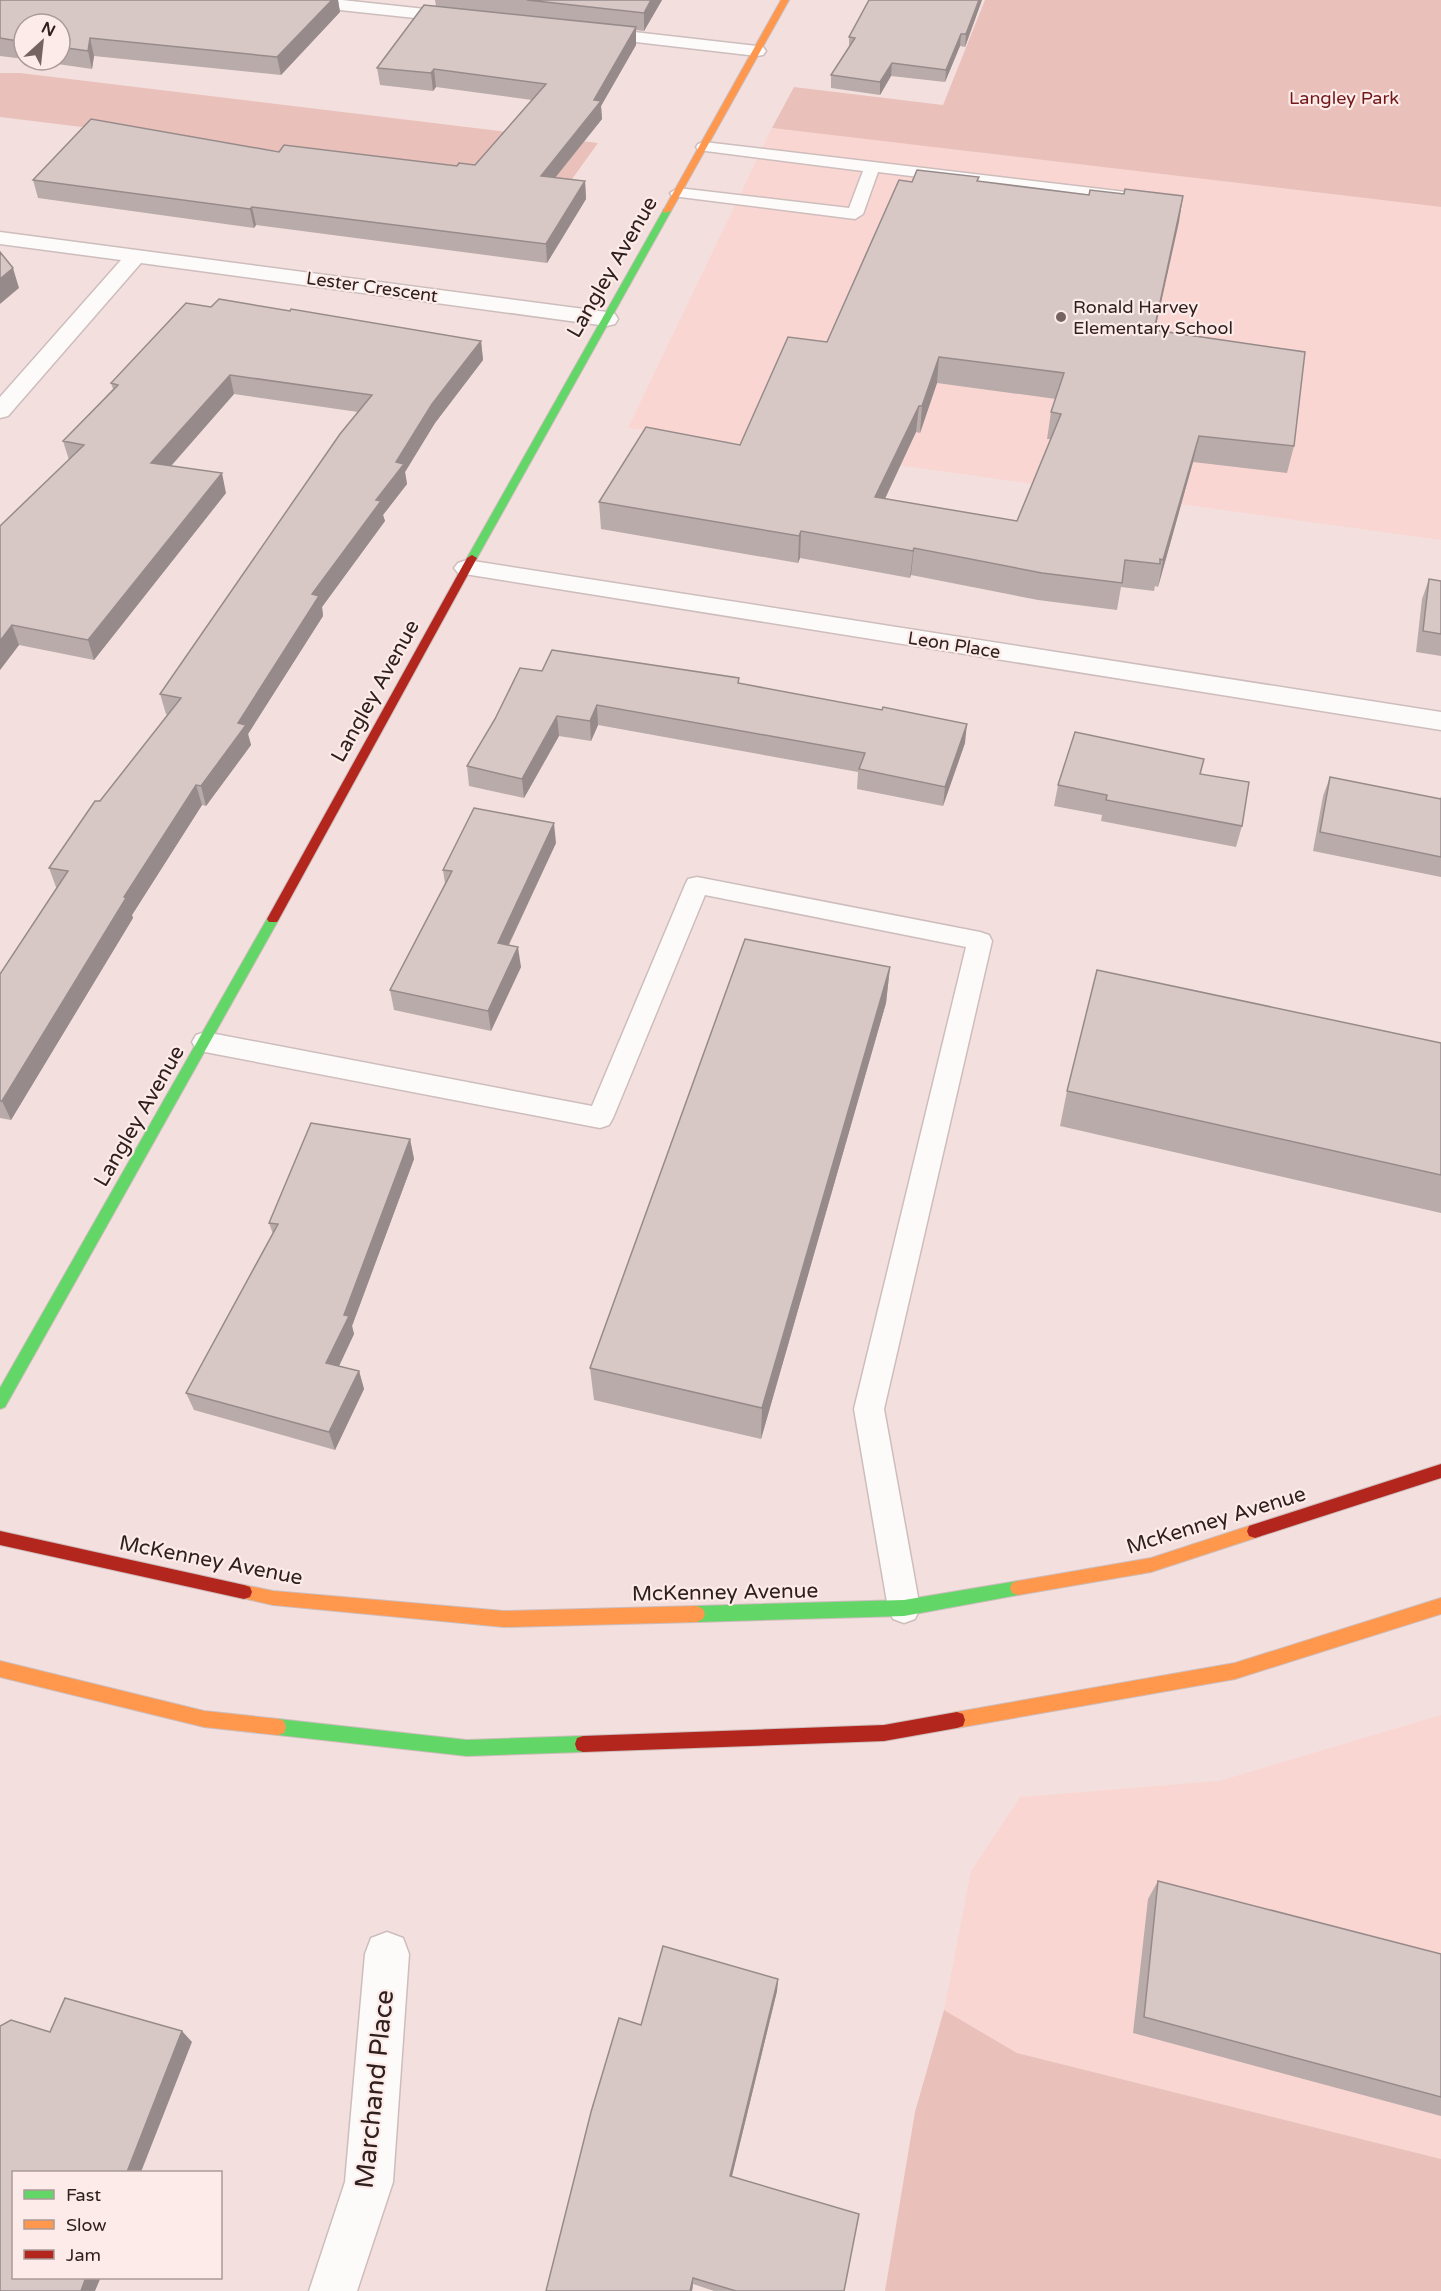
<svg xmlns="http://www.w3.org/2000/svg" width="1441" height="2291" font-family="'Varela Round',sans-serif">
  <rect width="100%" height="100%" fill="#f3e0de"/>
  <!-- built -->
  <path fill="#fad6d2" d="M772 128 1441 207V540L628 428Z
    M1441 1715V2159L1017 2053 944 2010 971 1871 1020 1797 1219 1781Z"/>
  <!-- green -->
  <path fill="#eac0bb" d="M985 0H1441V207L772 128 794 87 943 105Z
    M0 73H20L598 143 567 186 0 117Z
    M944 2010 1017 2053 1441 2159V2291H885L915 2112Z"/>
  <g fill="none" stroke-linecap="round" stroke-linejoin="round">
    <!-- lane casing -->
    <g stroke="#cdbdbc" stroke-width="3">
      <path id="lane" d="M704 142 1126 192 1134 197 1126 202 878 172 863 214 855 219 672 196 670 193 678 188 849 208 863 171 698 150 696 147 698 144Z
        M697 877 980 932 989 935 992 941 884 1409 920 1608 915 1619 904 1623 893 1619 888 1608 854 1409 966 947 705 895 613 1118 609 1125 600 1128 205 1052 196 1049 192 1042 196 1035 205 1032 592 1106 685 885 688 879Z"/>
    </g>
    <!-- street casing -->
    <g stroke="#cdbdbc" stroke-width="3">
      <path id="street" d="M284 0H342L462 13 468 14 471 18 468 22 462 23 293 5 287 4Z
        M590 27 757 46 763 47 766 51 763 55 757 56 584 36 581 32 584 28Z
        M0 232 607 312 615 314 618 319 615 324 607 326 141 263 8 416 0 418V397L121 260 0 244Z
        M467 560 1441 712V730L458 573 454 568 458 563Z
        M387 1932 403 1938 409 1954 393 2182 357 2291H309L345 2182 365 1954 371 1938Z"/>
    </g>
    <!-- fast casing -->
    <g stroke="#cdbdbc" stroke-width="2">
      <path id="fast" d="M664 209 671 211 477 558 476 560H468L467 558Z
        M273 915 279 919 5 1407 0 1409V1388L267 919Z
        M1018 1581 1024 1583 1026 1588 1024 1593 1018 1595 904 1616 697 1622 691 1619 689 1614 691 1609 697 1606 904 1600Z
        M278 1719 467 1740 583 1736 589 1738 591 1744 589 1750 583 1752 467 1756 278 1735 272 1733 270 1727 272 1721Z"/>
    </g>
    <!-- slow casing -->
    <g stroke="#cdbdbc" stroke-width="2">
      <path id="slow" d="M781 0H789L671 211 664 213 663 211Z
        M1255 1524 1261 1526 1263 1531 1261 1536 1151 1572 1018 1595 1012 1593 1010 1588 1012 1583 1018 1581 1151 1558Z
        M244 1585 273 1591 504 1611 697 1606 703 1609 705 1614 703 1619 697 1622 504 1627 273 1605 238 1597 236 1592 238 1587Z
        M1441 1598V1614L1235 1679 957 1728 951 1726 949 1720 951 1714 957 1712 1235 1663Z
        M0 1661 204 1711 278 1719 284 1721 286 1727 284 1733 278 1735 204 1727 0 1677Z"/>
    </g>
    <!-- jam casing -->
    <g stroke="#cdbdbc" stroke-width="2">
      <path id="jam" d="M472 555 477 558 279 919 277 922H269L267 919 467 558Z
        M1441 1464V1478L1255 1538 1249 1536 1247 1531 1249 1526 1255 1524Z
        M0 1531 244 1585 250 1587 252 1592 250 1597 244 1599 0 1545Z
        M957 1712 963 1714 965 1720 963 1726 957 1728 884 1741 583 1752 577 1750 575 1744 577 1738 583 1736 884 1725Z"/>
    </g>
    <!-- lane -->
    <use href="#lane" fill="#fdfafa" fill-rule="evenodd"/>
    <!-- street -->
    <use href="#street" fill="#fdfafa" fill-rule="evenodd"/>
    <!-- fast -->
    <use href="#fast" fill="#63d668" fill-rule="evenodd"/>
    <!-- slow -->
    <use href="#slow" fill="#ff974d" fill-rule="evenodd"/>
    <!-- jam -->
    <use href="#jam" fill="#b3261e" fill-rule="evenodd"/>
  </g>
  <!-- wall -->
  <path fill="#b9aba9" fill-rule="evenodd" d="M0 0H338L340 12 281 75 94 56 92 69 30 60H60V24H24V59L0 56Z
    M435 0H662L644 31 636 30V45L601 106 602 119 556 177 585 181 586 199 547 263 256 225 254 228 38 198 33 180 279 152 457 166 475 165 532 100 436 87 433 91 380 85 377 68 436 6Z
    M982 0 965 47 960 46 945 82 891 76 880 95 831 88V75L849 48V37Z
    M978 181 1089 195 1124 194 1183 196 1155 330 1294 446 1287 473 1193 462 1158 587 1155 586 1154 591 1121 587 1117 610 1038 600 911 575 910 578 800 558 798 563 601 529 599 502 740 445 827 342 912 182ZM937 383 1056 399 1051 412 1047 439H1051L1017 521 885 499 916 432 920 433Z
    M211 307 290 311 481 341 483 360 435 423 405 472 407 484 383 515 385 521 322 607 323 616 248 734 251 745 206 806 202 805 132 915 133 918 11 1120 0 1118V974L57 888 56 887 49 868 168 715 166 714 160 694 358 412 234 394 171 466 226 493 94 660 19 645 0 670V526L69 460 63 441 113 389 111 383Z
    M1429 579 1441 581V656L1416 652 1422 599Z
    M542 671 739 678V683L965 743 943 806 857 789 858 772 598 725 591 741 559 736 524 798 469 786 467 766Z
    M1200 774 1242 826 1236 847 1101 821 1102 815 1054 806 1058 785Z
    M1330 777 1440 799 1441 796V877L1313 851 1323 796Z
    M556 843 509 945 521 967 491 1031 394 1010 390 990 445 884 443 870Z
    M890 967 886 1003 761 1439 594 1400 590 1368Z
    M1441 1043V1213L1060 1126 1067 1091Z
    M410 1139 414 1159 352 1326 354 1334 339 1366 359 1371 364 1389 335 1450 194 1410 186 1393 273 1234 269 1223Z
    M1158 1881 1441 1954V2116L1133 2033 1148 1899Z
    M778 1979 777 1991 732 2176 844 2291H714L693 2284 692 2291H546Z"/>
  <!-- shaded-wall -->
  <path fill="#968b8a" d="M332 0H338L340 12 281 75 277 57Z
    M651 0H662L644 31V13Z
    M979 0H982L965 47 966 34Z
    M636 27V45L601 106 602 119 542 194 541 176 594 100Z
    M961 34 960 46 945 82 946 70Z
    M90 38 94 56 92 69 88 51Z
    M892 63 891 76 880 95V82Z
    M434 69 436 87 433 91 431 73Z
    M585 181 586 199 547 263 546 244Z
    M1183 196 1179 222 1149 357 1154 330Z
    M252 207 256 225 254 228 250 209Z
    M13 268 19 288 0 304V279Z
    M481 341 483 360 435 423 405 472 407 484 383 515 385 521 322 607 323 616 248 734 251 745 206 806 201 786 312 594 376 500 396 462 432 404Z
    M939 357 937 383 920 433 922 406Z
    M230 375 234 394 156 483 151 463Z
    M919 406 916 432 873 524 875 497Z
    M1199 436 1193 462 1158 587 1163 560Z
    M222 473 226 493 94 660 88 640Z
    M801 531 800 558 798 563 799 536Z
    M914 548 911 575 910 578 913 551Z
    M12 625 19 645 0 670V641Z
    M597 705 598 725 591 741 590 721Z
    M557 716 559 736 524 798 522 779Z
    M967 724 965 743 943 806 945 787Z
    M196 785 202 805 132 915 133 918 11 1120 2 1101 124 897Z
    M554 823 556 843 500 963 498 943Z
    M518 947 521 967 491 1031 488 1011Z
    M890 967 886 1003 761 1439 762 1408Z
    M410 1139 414 1159 352 1326 354 1334 332 1381 326 1363Z
    M359 1371 364 1389 335 1450 329 1432Z
    M778 1979 777 1991 730 2184V2176Z
    M182 2031 192 2042 141 2172H127Z
    M86 2277H101L95 2291H81Z
    M693 2278V2284L692 2291H690Z"/>
  <!-- building -->
  <path fill="#d7c7c5" stroke="#968b8a" stroke-width="1.5" fill-rule="evenodd" d="M0 0H332L277 57 90 38 88 51 60 47V24H24V42L0 38Z
    M527 0H651L644 13Z
    M869 0H979L966 34H961L946 70 892 63 880 82 831 75 855 38 849 37Z
    M424 5 636 27 594 100 601 101 541 176 585 181 546 244 252 207 250 209 33 180 91 119 279 152 284 145 457 166 459 163 475 165 546 84 434 69 431 73 377 68Z
    M917 170 979 177 977 181 1089 195 1090 190 1124 194 1125 189 1183 196 1154 330 1305 352 1294 446 1199 436 1163 560 1160 559V564L1125 560 1122 583 1042 573 914 548 913 551 801 531 799 536 599 502 646 427 740 445 788 337 827 342 899 180 912 182ZM939 357 1064 373 1051 412 1061 414 1017 521 875 497 919 406H922Z
    M0 252 13 268 0 279Z
    M219 299 290 311 291 309 481 341 432 404 396 462 404 464 376 500 381 501 312 594 319 596 238 723 246 725 201 786 196 785 124 897 126 898 2 1101H0V974L68 871 49 868 95 801H100L181 698 160 694 340 434 372 395 230 375 151 463 222 473 88 640 12 625 0 641V526L84 445 63 441 118 385 111 383 186 303 211 307Z
    M1429 579 1441 581V634L1423 631Z
    M552 650 739 678 738 683 882 710 883 707 967 724 945 787 859 769 865 753 597 705 590 721 557 716 522 779 467 766 495 719 520 668 542 671Z
    M1075 732 1204 759 1200 774 1249 782 1242 826 1106 800 1107 795 1058 785Z
    M1330 777 1441 799V857L1320 832Z
    M474 808 554 823 498 943 518 947 488 1011 390 990 452 871 443 870Z
    M745 939 890 967 762 1408 590 1368Z
    M1097 970 1441 1043V1175L1067 1091Z
    M311 1123 410 1139 344 1315 349 1316 326 1363 359 1371 329 1432 186 1393 278 1224 269 1223Z
    M1158 1881 1441 1954V2097L1144 2017Z
    M663 1946 778 1979 730 2176 859 2214 844 2291H736L693 2278 690 2291H546L591 2112 619 2018 641 2025Z
    M65 1998 182 2031 127 2172H14V2277H86L81 2291H0V2026L11 2020 50 2032Z"/>
  <!-- markers -->
  <circle fill="#746361" stroke="#fcebe9" stroke-width="2" cx="1061" cy="317" r="6"/>
  <g text-anchor="middle" stroke-width="4.5" stroke-linejoin="round" paint-order="stroke">
    <!-- far-park labels -->
    <g font-size="18" fill="#711718" stroke="#fcebe9">
      <text x="1344" y="104">Langley Park</text>
    </g>
    <!-- far-street labels -->
    <g font-size="18" fill="#2f201e" stroke="#fcebe9">
      <text transform="translate(372 287) rotate(8)" y="6">Lester Crescent</text>
      <text transform="translate(954 645) rotate(9)" y="6">Leon Place</text>
    </g>
    <!-- far-poi labels -->
    <g font-size="18" fill="#2f201e" stroke="#fcebe9" text-anchor="start">
      <text x="1073" y="313">Ronald Harvey<tspan x="1073" dy="21">Elementary School</tspan></text>
    </g>
    <!-- street labels -->
    <g font-size="21" fill="#2f201e" stroke="#fcebe9">
      <text transform="translate(612 267) rotate(-60)" y="7">Langley Avenue</text>
      <text transform="translate(375 691) rotate(-61)" y="7">Langley Avenue</text>
      <text transform="translate(139 1116) rotate(-60)" y="7">Langley Avenue</text>
      <text transform="translate(1216 1520) rotate(-17)" y="7">McKenney Avenue</text>
      <text transform="translate(211 1560) rotate(11)" y="7">McKenney Avenue</text>
      <text transform="translate(725 1592) rotate(-1)" y="7">McKenney Avenue</text>
    </g>
    <!-- near-street labels -->
    <g font-size="26" fill="#2f201e" stroke="#fcebe9">
      <text transform="translate(374 2089) rotate(-84)" y="9">Marchand Place</text>
    </g>
  </g>
  <!-- legend -->
  <rect x="12" y="2171" width="210" height="108" fill="#fcebe9" stroke="#aa9a98" stroke-width="1.5"/>
  <rect x="24" y="2190" width="30" height="9" fill="#63d668" stroke="#aa9a98" stroke-width="1.5"/>
  <text x="66" y="2201" font-size="18" fill="#2f201e">Fast</text>
  <rect x="24" y="2220" width="30" height="9" fill="#ff974d" stroke="#aa9a98" stroke-width="1.5"/>
  <text x="66" y="2231" font-size="18" fill="#2f201e">Slow</text>
  <rect x="24" y="2250" width="30" height="9" fill="#b3261e" stroke="#aa9a98" stroke-width="1.5"/>
  <text x="66" y="2261" font-size="18" fill="#2f201e">Jam</text>
  <!-- north arrow -->
  <g transform="translate(42 42) rotate(27)"><circle r="28" fill="#fcebe9" stroke="#aa9a98" stroke-width="1.5"/>
  <path d="M0-4.5L10 22L0 15L-10 22Z" fill="#746361"/>
  <text y="-9" font-size="16" font-weight="bold" text-anchor="middle" fill="#2f201e">N</text>
  </g>
</svg>
